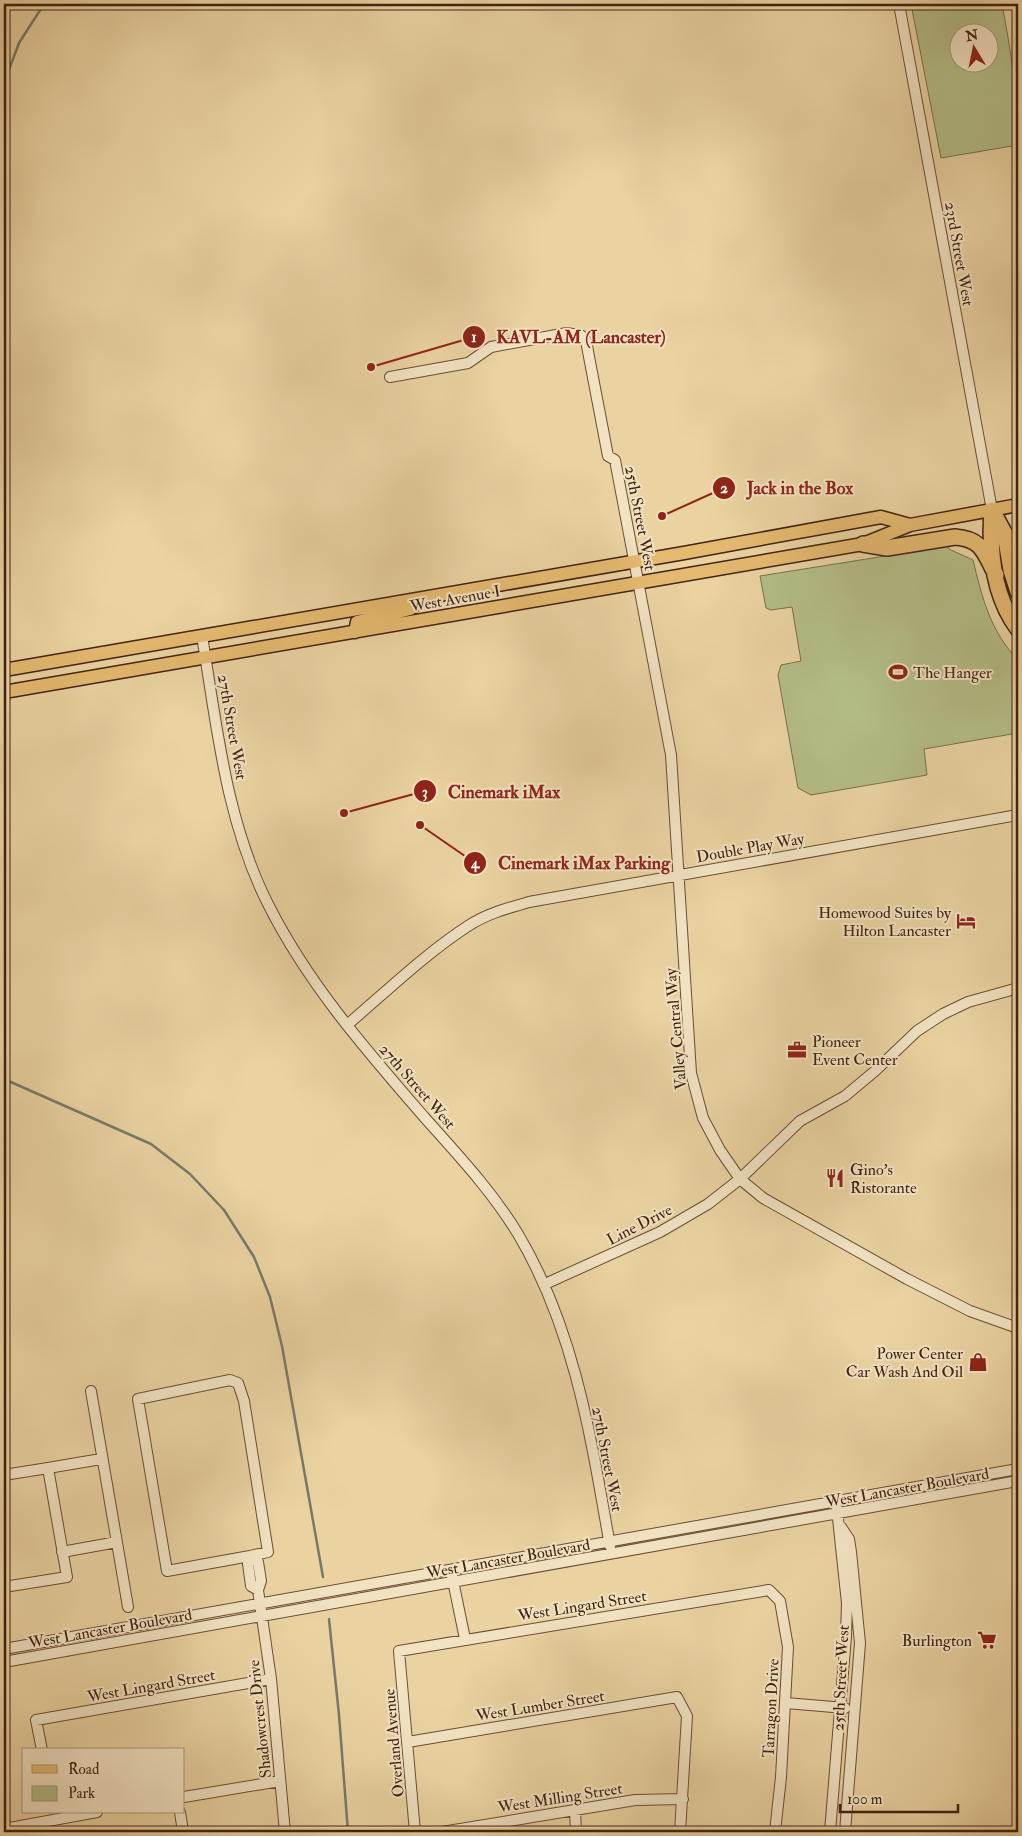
<svg xmlns="http://www.w3.org/2000/svg" width="1022" height="1836" font-family="'IM FELL Double Pica',serif">
  <rect width="100%" height="100%" fill="#ead2a1"/>
  <filter id="stains"><feTurbulence type="fractalNoise" baseFrequency=".004" numOctaves="4"/><feColorMatrix values="0 0 0 0 .2 0 0 0 0 .09 0 0 0 0 .02 0 0 0 .5 -.17"/></filter>
  <radialGradient id="worn" r=".72"><stop offset=".6" stop-color="#630" stop-opacity="0"/><stop offset="1" stop-color="#630" stop-opacity=".3"/></radialGradient>
  <!-- green -->
  <path fill="#b4bd87" stroke="#7a704c" fill-rule="evenodd" d="M911 4H1002C1011 52 1018 96 1018 145L941 158ZM960 32H990V62H960Z
    M948 546 949 549 973 560C982 597 990 631 1018 660V733L924 749 927 775 811 795 798 788 778 675 781 665 801 661 792 607 771 610 766 608 760 576Z"/>
  <g fill="none" stroke-linecap="round" stroke-linejoin="round">
    <!-- stream -->
    <path stroke="#757b6c" stroke-width="2.5" d="M4 83 19 43 44 4
      M4 1079 151 1144 190 1174 224 1210 254 1257 270 1297 282 1346 323 1577
      M329 1619 339 1715 348 1832"/>
    <!-- minor casing -->
    <g stroke="#6a4e34" stroke-width="12">
      <path id="minor" d="M899 4 992 510
        M390 377 468 363 491 347 567 333 582 336 586 341 608 456 615 460 671 755 691 1073 703 1118 720 1150 740 1179 763 1198 907 1279 970 1311 1018 1328
        M202 636C217 727 226 821 268 904 308 984 367 1051 425 1118 458 1155 492 1191 518 1234 575 1330 591 1438 610 1546
        M347 1025C387 991 425 954 468 926 486 914 508 908 529 902L1018 815
        M545 1284 660 1232 708 1204 740 1179 800 1121 845 1096 875 1071 917 1031 943 1014 968 1002 1018 988
        M91 1391 128 1607
        M48 1468 101 1459
        M4 1475 48 1468 67 1577 4 1587
        M841 1527 849 1539 851 1552 860 1643 845 1832
        M62 1552 117 1542
        M250 1556 167 1571 138 1399 230 1380 238 1383 244 1401 268 1552 250 1556 251 1558
        M452 1576 465 1639
        M258 1590 251 1586 248 1564 251 1558 258 1562 261 1581 258 1590 271 1679 285 1832
        M4 1649 1018 1469
        M4 1662 1018 1481
        M786 1703 845 1708
        M408 1742 677 1697 687 1716 680 1832
        M42 1750 36 1720 271 1679
        M184 1797 280 1781
        M575 1810 576 1832
        M180 1812 183 1832
        M4 1829 97 1812
        M415 1832 399 1651 769 1590 780 1601 788 1647 781 1777 775 1832
        M442 1832 635 1800 683 1799
        M830 1832 846 1636 847 1603 837 1509"/>
    </g>
    <!-- major casing -->
    <g stroke="#402210" stroke-width="15">
      <path id="major" d="M355 632 357 622 410 609 421 600
        M4 670 684 553 881 517 910 525
        M4 692 863 544 910 525 1018 505"/>
    </g>
    <!-- highway casing -->
    <g stroke="#402210" stroke-width="18">
      <path id="highway" d="M992 510C989 550 993 596 1018 629
        M992 510 1005 534 1011 570 1018 592
        M863 544 887 548 955 537C983 539 984 553 996 575"/>
    </g>
    <!-- minor -->
    <use href="#minor" stroke="#f1e2c2" stroke-width="10"/>
    <!-- major -->
    <use href="#major" stroke="#e5b970" stroke-width="12"/>
    <!-- highway -->
    <use href="#highway" stroke="#e5b970" stroke-width="15"/>
  </g>
  <!-- icons -->
  <defs>
    <g id="stadium-bare" transform="scale(1.5)"><path d="M0-5a6.5 5 0 1 0 0 10a6.5 5 0 1 0 0-10ZM-3.5-1.8h7v3.6h-7Z" fill="#8f2418" stroke="#f1e2c2" stroke-width="2.5" paint-order="stroke"/></g>
    <g id="hotel-bare" transform="scale(1.5)"><path d="M-6-4.5h1.5V1H6V5H4.5V3h-9V5H-6ZM-4 0a1.8 1.8 0 1 1 3.6 0ZM.5 0V-2.5h3Q6-2.5 6 0Z" fill="#8f2418" stroke="#f1e2c2" stroke-width="2.5" paint-order="stroke"/></g>
    <g id="office-bare" transform="scale(1.5)"><path d="M-6-3h4V-5.5h4V-3h4V5H-6ZM-1-4.5V-3h2v-1.5ZM-6 0V1H6V0Z" fill="#8f2418" stroke="#f1e2c2" stroke-width="2.5" paint-order="stroke"/></g>
    <g id="restaurant-bare" transform="scale(1.5)"><path d="M-5-6h1v4h1v-4h1v4h1v-4h1v5L-1.5 .5V6h-2V.5L-5-1ZM5-6V6H3V1.5H1.5Q1.5-4 5-6Z" fill="#8f2418" stroke="#f1e2c2" stroke-width="2.5" paint-order="stroke"/></g>
    <g id="shop-bare" transform="scale(1.5)"><path d="M-5-2.5h2.3a2.7 3.5 0 0 1 5.4 0H5L5.5 6h-11ZM-1.5-2.5h3a1.5 2.3 0 0 0-3 0Z" fill="#8f2418" stroke="#f1e2c2" stroke-width="2.5" paint-order="stroke"/></g>
    <g id="supermarket-bare" transform="scale(1.5)"><path d="M-6-5.5h2.5l.6 2H6L4.5 2H-2.5L-4.4-4H-6ZM-1.5 3.2a1.3 1.3 0 1 0 .1 0ZM3 3.2a1.3 1.3 0 1 0 .1 0Z" fill="#8f2418" stroke="#f1e2c2" stroke-width="2.5" paint-order="stroke"/></g>
  </defs>
  <g fill-rule="evenodd">
    <use href="#stadium-bare" x="898" y="672"/>
    <use href="#hotel-bare" x="966" y="921"/>
    <use href="#office-bare" x="797" y="1050"/>
    <use href="#restaurant-bare" x="835" y="1178"/>
    <use href="#shop-bare" x="978" y="1362"/>
    <use href="#supermarket-bare" x="987" y="1640"/>
  </g>
  <g text-anchor="middle" stroke-width="4" stroke-linejoin="round" paint-order="stroke">
    <!-- street labels -->
    <g font-size="16" fill="#402210" stroke="#f1e2c2">
      <text transform="translate(960 254) rotate(80)" y="6">23rd Street West</text>
      <text transform="translate(641 518) rotate(79)" y="6">25th Street West</text>
      <text transform="translate(455 598) rotate(-10)" y="6">West Avenue I</text>
      <text transform="translate(233 727) rotate(80)" y="6">27th Street West</text>
      <text transform="translate(750 847) rotate(-10)" y="6">Double Play Way</text>
      <text transform="translate(675 1029) rotate(-95)" y="6">Valley Central Way</text>
      <text transform="translate(418 1086) rotate(49)" y="6">27th Street West</text>
      <text transform="translate(639 1224) rotate(-27)" y="6">Line Drive</text>
      <text transform="translate(608 1459) rotate(79)" y="6">27th Street West</text>
      <text transform="translate(907 1487) rotate(-10)" y="6">West Lancaster Boulevard</text>
      <text transform="translate(508 1558) rotate(-10)" y="6">West Lancaster Boulevard</text>
      <text transform="translate(582 1605) rotate(-9)" y="6">West Lingard Street</text>
      <text transform="translate(110 1628) rotate(-10)" y="6">West Lancaster Boulevard</text>
      <text transform="translate(840 1678) rotate(-87)" y="6">25th Street West</text>
      <text transform="translate(151 1685) rotate(-10)" y="6">West Lingard Street</text>
      <text transform="translate(540 1705) rotate(-9)" y="6">West Lumber Street</text>
      <text transform="translate(770 1708) rotate(-87)" y="6">Tarragon Drive</text>
      <text transform="translate(259 1719) rotate(-96)" y="6">Shadowcrest Drive</text>
      <text transform="translate(393 1743) rotate(-95)" y="6">Overland Avenue</text>
      <text transform="translate(560 1797) rotate(-9)" y="6">West Milling Street</text>
    </g>
    <!-- poi labels -->
    <g font-size="16" fill="#402210" stroke="#f1e2c2" text-anchor="start">
      <text x="913" y="678">The Hanger</text>
      <text x="951" y="918" text-anchor="end">Homewood Suites by<tspan x="951" dy="18">Hilton Lancaster</tspan></text>
      <text x="812" y="1047">Pioneer<tspan x="812" dy="18">Event Center</tspan></text>
      <text x="850" y="1175">Gino's<tspan x="850" dy="18">Ristorante</tspan></text>
      <text x="963" y="1359" text-anchor="end">Power Center<tspan x="963" dy="18">Car Wash And Oil</tspan></text>
      <text x="972" y="1646" text-anchor="end">Burlington</text>
    </g>
  </g>
  <!-- callouts -->
  <path fill="none" stroke="#8f2418" stroke-width="2" d="M371 367L474 337M662 516L724 488M344 813L425 791M420 825L475 863"/>
  <g fill="#8f2418" stroke="#f1e2c2" stroke-width="2">
    <circle cx="371" cy="367" r="5"/>
    <circle cx="662" cy="516" r="5"/>
    <circle cx="344" cy="813" r="5"/>
    <circle cx="420" cy="825" r="5"/>
    <circle cx="474" cy="337" r="12"/>
    <circle cx="724" cy="488" r="12"/>
    <circle cx="425" cy="791" r="12"/>
    <circle cx="475" cy="863" r="12"/>
  </g>
  <g font-size="15" text-anchor="middle" font-weight="bold" fill="#fff">
    <text x="474" y="342">1</text>
    <text x="724" y="493">2</text>
    <text x="425" y="797">3</text>
    <text x="475" y="868">4</text>
  </g>
  <g font-size="18" text-anchor="middle" font-weight="bold" fill="#8f2418" stroke="#f1e2c2" stroke-width="4" stroke-linejoin="round" paint-order="stroke">
    <text x="581" y="343">KAVL-AM (Lancaster)</text>
    <text x="800" y="494">Jack in the Box</text>
    <text x="504" y="798">Cinemark iMax</text>
    <text x="584" y="869">Cinemark iMax Parking</text>
  </g>
  <!-- margin -->
  <rect width="1022" height="1836" fill="none" stroke="#ead2a1" stroke-width="20"/>
  <rect x="5" y="5" width="1012" height="1826" fill="none" stroke="#402210" stroke-width="2.5"/>
  <rect x="10" y="10" width="1002" height="1816" fill="none" stroke="#402210"/>
  <!-- legend -->
  <rect x="22" y="1748" width="162" height="65" fill="#f1e2c2" stroke="#aa957b"/>
  <rect x="32" y="1765" width="25" height="8" fill="#e5b970" stroke="#aa957b"/>
  <text x="68" y="1774" font-size="15" fill="#402210">Road</text>
  <rect x="32" y="1786" width="25" height="15" fill="#b4bd87" stroke="#aa957b"/>
  <text x="68" y="1798" font-size="15" fill="#402210">Park</text>
  <!-- north arrow -->
  <g transform="translate(974 48) rotate(350)"><circle r="24" fill="#f1e2c2" stroke="#aa957b"/>
  <path d="M0-4L9 19L0 12L-9 19Z" fill="#8f2418"/>
  <text y="-8" font-size="14" font-weight="bold" text-anchor="middle" fill="#402210">N</text>
  </g>
  <!-- scale -->
  <path d="M840 1804v8h118v-8" fill="none" stroke="#402210" stroke-width="2.5"/>
  <text x="847" y="1804" font-size="15" fill="#402210" stroke="#f1e2c2" stroke-width="4" paint-order="stroke">100 m</text>
  <rect width="100%" height="100%" filter="url(#stains)"/>
  <rect width="100%" height="100%" fill="url(#worn)"/>
</svg>
